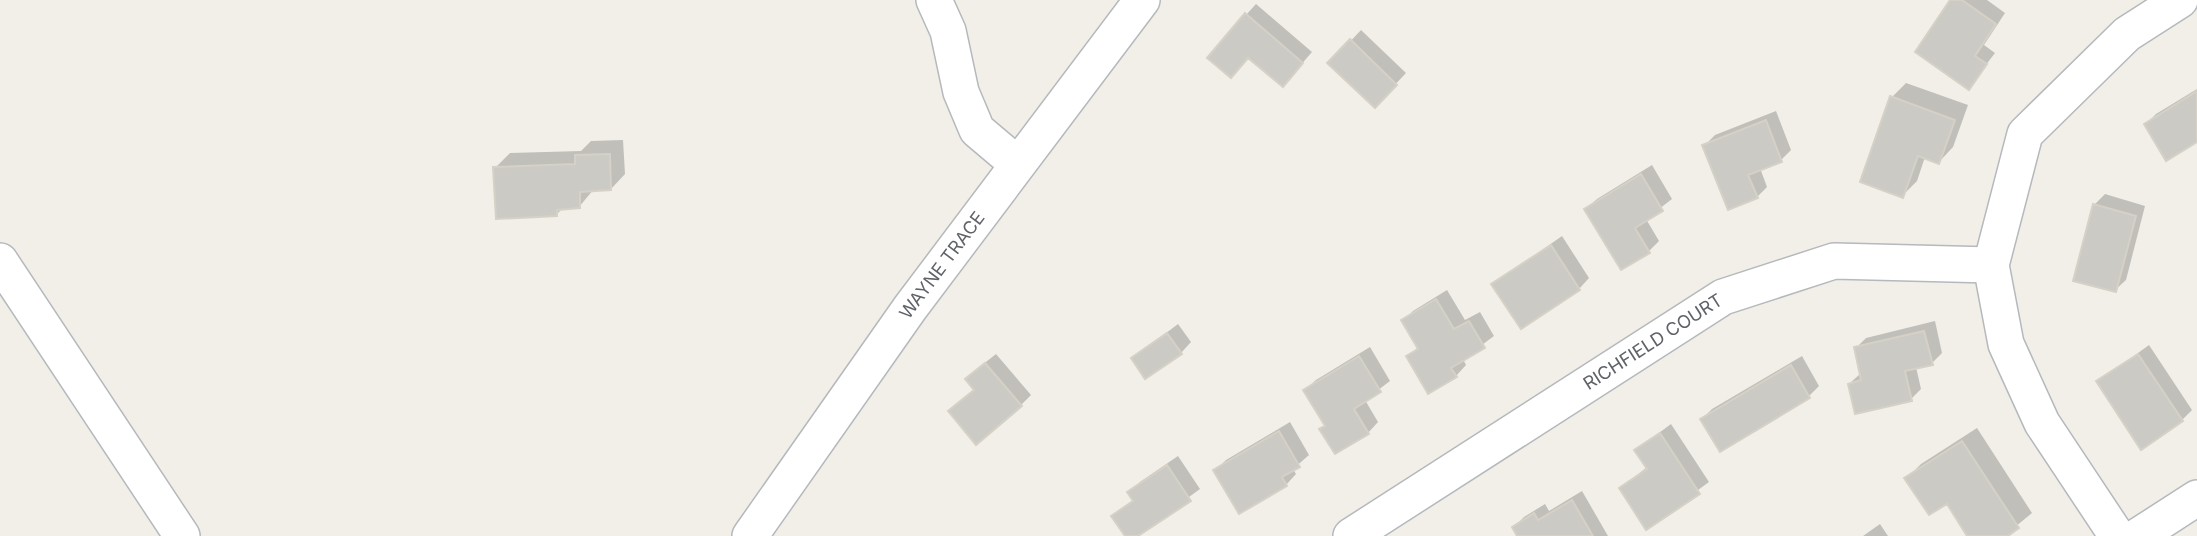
<svg xmlns="http://www.w3.org/2000/svg" width="2197" height="536" font-family="Inter,sans-serif">
  <rect width="100%" height="100%" fill="#f1efe8"/>
  <!-- shadow -->
  <path fill="#0003" d="M1952 0H1987L2005 13 1984 45 1995 53 1969 87Z
    M1256 4 1312 52 1293 74 1246 15Z
    M1361 30 1406 73 1375 106 1330 63Z
    M1906 83 1968 105 1953 147 1939 162 1925 157 1917 181 1903 195 1892 97Z
    M2197 89V140L2146 124 2156 114Z
    M1776 111 1791 150 1781 160 1760 168 1767 187 1757 197 1705 145 1715 135Z
    M623 140 625 174 611 189H594L579 207 563 208 557 214 495 168 510 153 581 151 591 141Z
    M1652 165 1672 199 1646 219 1659 241 1649 251 1586 209 1597 199Z
    M2105 194 2145 206 2126 280 2115 290 2094 205Z
    M1562 236 1589 278 1579 289 1494 284Z
    M1447 290 1465 320 1480 312 1494 336 1463 359 1466 365 1456 376 1408 357 1419 346 1403 321 1413 311Z
    M1935 321 1942 353 1932 363 1916 367 1921 389 1911 399 1849 384 1860 374 1856 348 1866 338Z
    M1178 324 1191 342 1181 353 1133 358Z
    M2149 345 2192 410 2182 420 2098 382Z
    M1370 347 1390 381 1365 400 1378 422 1368 433 1326 425 1305 390 1316 380Z
    M996 354 1031 395 1021 405 960 401 975 389 977 369Z
    M1802 356 1819 386 1809 396 1702 419 1712 409Z
    M1290 422 1309 455 1293 469 1296 474 1286 485 1216 470 1226 460Z
    M1671 424 1709 482 1647 527 1621 488 1647 467 1636 450Z
    M1977 428 2032 513 2004 536H1970L1947 501 1906 479 1921 464Z
    M1178 456 1200 489 1135 536H1127L1113 516 1134 499 1130 492 1140 482Z
    M1582 491 1608 536H1519L1514 527 1524 517 1545 504 1549 511Z
    M1880 524 1888 536H1863Z"/>
  <!-- building -->
  <path fill="#cccac5" stroke="#d6d1c6" stroke-width="2" d="M1950 0H1962L1996 24 1975 56 1987 64 1969 90 1915 52Z
    M1245 13 1303 63 1283 87 1248 58 1231 78 1207 58Z
    M1350 39 1397 85 1375 108 1327 63Z
    M2197 91V142L2166 161 2144 124Z
    M1890 96 1955 120 1939 164 1918 156 1903 198 1860 182Z
    M1766 120 1782 162 1748 175 1758 198 1728 210 1702 145Z
    M610 154 611 190 580 192V208L557 210V216L496 219 493 167 575 164V155Z
    M1641 174 1663 211 1635 228 1650 253 1621 270 1584 209Z
    M2093 204 2136 216 2116 292 2073 281Z
    M1551 245 1580 290 1521 329 1491 284Z
    M1436 299 1454 329 1469 321 1485 348 1451 368 1457 377 1428 394 1406 356 1418 349 1401 320Z
    M1924 331 1933 365 1905 371 1912 401 1855 414 1848 384 1861 380 1854 347Z
    M1167 333 1182 354 1145 379 1131 358Z
    M2138 354 2183 421 2141 450 2096 381Z
    M1359 356 1381 392 1354 409 1369 434 1335 454 1319 429 1325 426 1303 390Z
    M985 363 1022 406 976 445 948 411 974 390 965 379Z
    M1791 365 1810 398 1720 452 1700 419Z
    M1279 431 1300 467 1282 477 1287 486 1239 514 1213 470Z
    M1660 433 1700 494 1646 530 1619 488 1647 469 1634 450Z
    M1962 441 2019 528 2008 536H1967L1947 504 1929 515 1904 478Z
    M1167 465 1191 501 1138 536H1125L1111 516 1133 501 1127 492Z
    M1572 500 1593 536H1517L1512 527 1534 513 1538 520Z"/>
  <g fill="none" stroke-linecap="round" stroke-linejoin="round">
    <!-- minor casing -->
    <g stroke="#b5b8bc" stroke-width="38">
      <g id="minor">
        <path d="M934 0 948 31 961 92 977 130 1016 163"/>
        <path d="M0 261 182 536"/>
        <path id="s1" d="M750 536 910 308 1142 0"/>
        <path id="s2" d="M1351 536 1723 297 1834 261 1991 265"/>
        <path d="M2117 536 2042 423 2006 344 1991 265 2025 134 2127 34 2180 0"/>
        <path d="M2138 536 2197 498"/>
      </g>
    </g>
    <!-- minor -->
    <use href="#minor" stroke="#fff" stroke-width="35"/>
  </g>
  <g text-anchor="middle" stroke-width="6" stroke-linejoin="round" paint-order="stroke">
    <!-- street labels -->
    <g font-size="18" fill="#5f6368" stroke="#fff">
      <text dy="6" stroke="none"><textPath href="#s1" startOffset="332">WAYNE TRACE</textPath></text>
      <text dy="6" stroke="none"><textPath href="#s2" startOffset="359">RICHFIELD COURT</textPath></text>
    </g>
  </g>
</svg>
